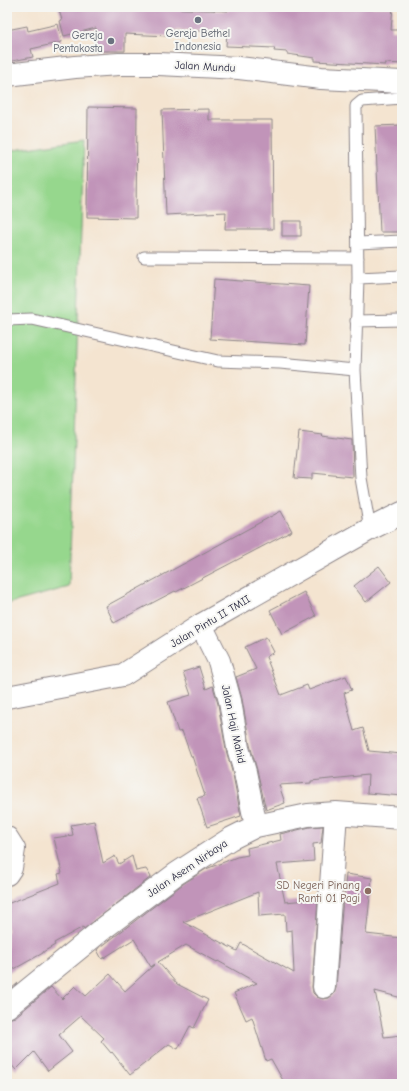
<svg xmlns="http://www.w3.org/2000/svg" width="409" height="1091" font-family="'Comic Neue',sans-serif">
  <rect width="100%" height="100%" fill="#f6f6f2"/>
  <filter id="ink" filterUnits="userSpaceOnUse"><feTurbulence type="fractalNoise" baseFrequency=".025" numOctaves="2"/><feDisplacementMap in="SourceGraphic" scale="8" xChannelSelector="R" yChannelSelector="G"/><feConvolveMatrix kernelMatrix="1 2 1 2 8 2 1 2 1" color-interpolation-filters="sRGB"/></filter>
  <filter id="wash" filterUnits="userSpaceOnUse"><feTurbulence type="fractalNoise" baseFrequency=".012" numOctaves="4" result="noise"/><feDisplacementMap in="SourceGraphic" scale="16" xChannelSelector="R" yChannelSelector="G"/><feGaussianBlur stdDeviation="0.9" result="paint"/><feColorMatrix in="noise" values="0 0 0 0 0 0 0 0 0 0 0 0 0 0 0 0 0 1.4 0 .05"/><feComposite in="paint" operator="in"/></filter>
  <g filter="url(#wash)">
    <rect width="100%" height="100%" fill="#f4e4d0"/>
    <!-- green -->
    <path fill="#96d78d" stroke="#5c7c64" d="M84 140 69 587 7 604V151Z"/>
    <g id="blocks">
      <!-- building -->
      <path fill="#c194b9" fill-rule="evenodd" d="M58 7H169V8L228 11V7H393L391 30H402V64L385 63V65L315 61V58L287 54V52L274 51 275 48 226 46 227 32 168 30V36L125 34V51H96V28L64 36 60 21 62 20Z
        M58 24 62 42 31 49 33 57 7 62V30L27 26 28 31Z
        M88 107 137 108 136 218 87 217Z
        M209 109V120H272L273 229H225L226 212 166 215 162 110Z
        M402 125V232H380L375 126Z
        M282 221H301V236H282Z
        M214 279 309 286 305 345 210 339Z
        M299 432 323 435 322 436 352 440 353 477 312 473V479L294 478Z
        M281 511 292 531 176 592 175 591 114 623 106 606Z
        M379 566 391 582 366 602 354 586Z
        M304 592 316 616 282 634 270 610Z
        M266 637 274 652 266 657 281 695 307 685 309 690 346 676 352 690 344 693 354 731 363 728 369 751 402 754V796L367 793 368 775 311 781V783L279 785 285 803 266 810 257 770 250 745 242 699 236 677 256 669 245 647Z
        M199 667 206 689 213 686 218 704 226 750 233 775 241 816 207 827 197 798 205 796 192 756H191L182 731 178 732 168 702 191 695 183 672Z
        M94 821 103 863 115 856 119 864 132 856 136 871 146 869 151 877 84 929 83 927 54 943 55 945 43 952V953L7 973V904L60 883 58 874 62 873 54 838 73 835 71 825Z
        M323 826 321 843 313 844 314 861 277 864 285 902 318 899 312 987 313 993 317 997 323 999 329 998 334 994 336 988 343 897H344L346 874 372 878 366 934 402 938V998L375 991 384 1037 402 1035V1084H285L271 1059 266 1061 252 1017 246 1020 234 993 257 983 218 961 217 962 186 945 158 962 177 984 208 1000 194 1028 190 1026 178 1049 169 1044 130 1075 112 1052 111 1053 101 1041 104 1038 81 1016 59 1035 72 1052 48 1071 34 1052 16 1070 7 1060V1019L15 1017 51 987 62 999 75 986 86 996 110 974 125 991 155 964 151 967 134 939 102 959 97 950 183 884 206 869 237 857 248 855 247 848 281 840 280 834 310 827ZM258 892 259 916 285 914 286 931 292 930 294 973 241 943 237 951 183 922Z"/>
    </g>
  </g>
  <g filter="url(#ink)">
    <use href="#blocks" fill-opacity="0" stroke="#8b8386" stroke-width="1"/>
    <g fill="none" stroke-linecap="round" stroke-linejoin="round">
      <!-- service casing -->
      <g stroke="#8b8386" stroke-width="13">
        <path id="service" d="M358 243 402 241
          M144 257 358 258
          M358 278 402 276
          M7 320 32 319 218 361 280 363 355 370
          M356 321 402 320
          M370 529 361 478 355 370 358 278 356 110V106L362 101 402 98"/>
      </g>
      <!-- minor casing -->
      <g stroke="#8b8386" stroke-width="24">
        <path id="minor" d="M7 75 75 67 119 64H159L239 68 321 78 402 82
          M201 625 219 661 230 701 238 748 245 772 256 826
          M7 838 14 849 11 868 7 874
          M324 987 336 813
          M7 1007 104 928 176 874 230 839 256 826 308 815 336 813 402 818"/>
      </g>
      <!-- tertiary casing -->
      <g stroke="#8b8386" stroke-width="24">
        <path id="tertiary" d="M7 697 123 675 201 625 370 529 402 513"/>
      </g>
      <!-- service -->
      <use href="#service" stroke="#fff" stroke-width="11"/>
      <!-- minor -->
      <use href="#minor" stroke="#fff" stroke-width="22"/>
      <!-- tertiary -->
      <use href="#tertiary" stroke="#fff" stroke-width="22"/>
    </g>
  </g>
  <!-- markers -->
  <g fill="#6b7280" stroke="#f6f6f2" stroke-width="1.5">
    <circle cx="198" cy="20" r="4"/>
    <circle cx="111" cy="41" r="4"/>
  </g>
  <circle fill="#8d6e63" stroke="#f6f6f2" stroke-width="1.5" cx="368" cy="891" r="4"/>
  <g text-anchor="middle" stroke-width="4" stroke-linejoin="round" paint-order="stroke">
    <!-- worship labels -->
    <g font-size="11" fill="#5b616d" stroke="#f6f6f2">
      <text x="198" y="37">Gereja Bethel<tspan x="198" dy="13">Indonesia</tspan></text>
      <text x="103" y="39" text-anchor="end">Gereja<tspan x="103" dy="13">Pentakosta</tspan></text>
    </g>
    <!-- street labels -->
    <g font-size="11" fill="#22223b" stroke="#f6f6f2">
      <text transform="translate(205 66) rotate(3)" y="4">Jalan Mundu</text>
      <text transform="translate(210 621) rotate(-31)" y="4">Jalan Pintu II TMII</text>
      <text transform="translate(234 724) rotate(78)" y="4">Jalan Haji Mahid</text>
      <text transform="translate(187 868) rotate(-34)" y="4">Jalan Asem Nirbaya</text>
    </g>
    <!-- education labels -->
    <g font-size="11" fill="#785e54" stroke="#f6f6f2" text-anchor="end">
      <text x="360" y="889">SD Negeri Pinang<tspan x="360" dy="13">Ranti 01 Pagi</tspan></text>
    </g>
  </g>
  <!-- margin -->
  <rect width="409" height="1091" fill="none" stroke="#f6f6f2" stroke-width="24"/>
</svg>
